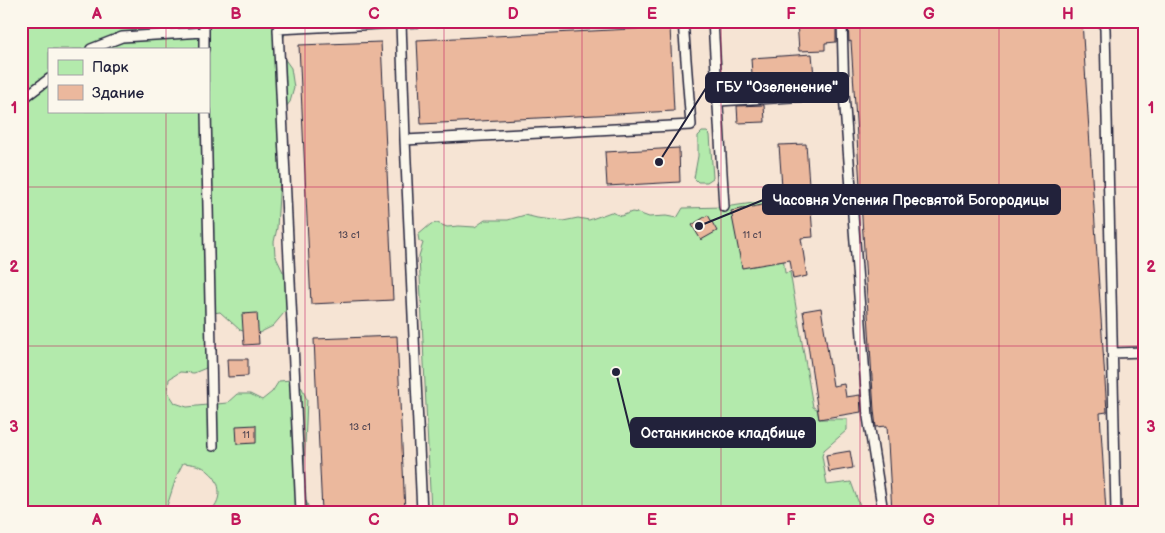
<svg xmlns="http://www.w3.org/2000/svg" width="1165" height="533" font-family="'Balsamiq Sans',sans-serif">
  <rect width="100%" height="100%" fill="#f6e4d4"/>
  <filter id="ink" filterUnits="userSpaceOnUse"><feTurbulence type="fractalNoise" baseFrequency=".02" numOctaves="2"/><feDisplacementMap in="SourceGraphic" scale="10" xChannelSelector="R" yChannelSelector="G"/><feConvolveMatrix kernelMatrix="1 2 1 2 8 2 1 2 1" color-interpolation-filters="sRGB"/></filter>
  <g filter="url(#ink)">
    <!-- green -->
    <path fill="#b3eaac" stroke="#6a8674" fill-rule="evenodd" d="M21 21H313L298 22 287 28 279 51 291 68 294 88 290 102 281 113 280 178 277 228 274 242 275 255 283 272 292 282 289 307 273 326 255 335 240 330 220 312 207 314 208 348 206 368 194 373 180 372 169 379 168 392 175 403 187 407 227 403 237 394H250L262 400 272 392 279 381 292 380 302 388 307 400 303 493 308 506 307 512H208C223 503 222 482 209 472 203 465 192 464 183 463L177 475 165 512H21ZM49 49H209V111H49Z
      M702 132H707L710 135 713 178 707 182H698L694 178 698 156V136Z
      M776 200 785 273 790 272 813 407 817 409 819 419H847V430L824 450 822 456 827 485 851 482 862 512H431L419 256 423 243 419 241 418 235 431 224 437 223 447 227 459 226 475 227 485 220H508L525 215 537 218 563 221 578 218 589 220 611 212 621 216 632 212 638 213 649 217 666 216 677 218 683 208 724 207Z"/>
    <!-- building -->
    <path fill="#ebb89d" stroke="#22223b" d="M797 21H836V42L825 43V50L799 51Z
      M848 21H1082L1107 412 1100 413 1106 512H892L887 426 876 427 874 410 851 41 849 42Z
      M670 27 674 111 421 124 417 40Z
      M381 42 393 300 311 304 299 45Z
      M812 54 815 88 753 91 751 58Z
      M764 105 765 122 738 123 737 106Z
      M806 144 813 237 801 238 807 276 793 279 790 260 742 268 731 211 783 201 779 145Z
      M679 148 680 182 607 186 605 152Z
      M708 215 717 231 701 240 692 225Z
      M821 308 833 386 844 384 846 397 860 395 861 412 819 419 803 311Z
      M257 313 259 344 244 345 242 314Z
      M397 336 405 512H322L314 339Z
      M227 359H248V376L228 377Z
      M256 425V443L237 444 236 426Z
      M850 451 853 468 829 472 826 455Z"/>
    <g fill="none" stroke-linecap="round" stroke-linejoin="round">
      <!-- service casing -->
      <g stroke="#22223b" stroke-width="12">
        <path id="service" d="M204 21V49
          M713 21 724 207
          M842 21 844 94 868 417 883 512
          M1103 21 1105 29 1116 512
          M401 23 405 140
          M91 49 122 37 204 32
          M21 100 49 79
          M718 101 844 94
          M206 111 213 446
          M1113 353 1144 352
          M301 512 278 29 440 21
          M422 512 405 140 691 125 683 21"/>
      </g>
      <!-- service -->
      <use href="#service" stroke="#fbf7ec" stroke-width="9"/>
    </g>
  </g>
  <!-- grid -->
  <path fill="none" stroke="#c2185b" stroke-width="1" stroke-opacity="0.55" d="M166 21V49M305 21V512M444 21V512M582 21V512M721 21V512M860 21V512M999 21V512M166 111V512M21 187H1144M21 346H1144"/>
  <g text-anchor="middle" stroke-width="4" stroke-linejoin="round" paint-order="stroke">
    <!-- number labels -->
    <g font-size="10" fill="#544854">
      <text x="349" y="238">13 с1</text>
      <text x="752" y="238">11 с1</text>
      <text x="360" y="430">13 с1</text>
      <text x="246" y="438">11</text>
    </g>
  </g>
  <!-- callouts -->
  <path fill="none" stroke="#22223b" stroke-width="2" d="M659 162L706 88M699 226L763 200M616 372L631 433"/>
  <g fill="#22223b" stroke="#fbf7ec" stroke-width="2">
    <circle cx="659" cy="162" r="5"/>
    <circle cx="699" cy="226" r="5"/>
    <circle cx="616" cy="372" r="5"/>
  </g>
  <g fill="#22223b" stroke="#22223b" stroke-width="2">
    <rect x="706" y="73" width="142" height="29" rx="5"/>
    <rect x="763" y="185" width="297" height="29" rx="5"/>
    <rect x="631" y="418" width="184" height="29" rx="5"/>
  </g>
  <g font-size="14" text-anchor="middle" font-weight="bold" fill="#fff">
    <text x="777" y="92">ГБУ "Озеленение"</text>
    <text x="911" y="205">Часовня Успения Пресвятой Богородицы</text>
    <text x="723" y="438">Останкинское кладбище</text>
  </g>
  <!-- margin -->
  <rect width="1165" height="533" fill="none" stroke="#fbf7ec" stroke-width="55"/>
  <!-- legend -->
  <rect x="48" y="48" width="162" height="65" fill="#fbf7ec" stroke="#a4a2a5"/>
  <rect x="58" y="60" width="25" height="15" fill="#b3eaac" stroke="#a4a2a5"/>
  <text x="92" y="72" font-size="15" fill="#22223b">Парк</text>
  <rect x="58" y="85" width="25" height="15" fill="#ebb89d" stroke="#a4a2a5"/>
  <text x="92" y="98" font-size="15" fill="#22223b">Здание</text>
  <rect x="28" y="28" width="1110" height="478" fill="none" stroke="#c2185b" stroke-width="2"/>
  <g font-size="16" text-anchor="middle" font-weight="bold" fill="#c2185b">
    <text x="97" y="19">A</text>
    <text x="236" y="19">B</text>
    <text x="374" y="19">C</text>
    <text x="513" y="19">D</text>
    <text x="652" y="19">E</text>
    <text x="791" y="19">F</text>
    <text x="929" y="19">G</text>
    <text x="1068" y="19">H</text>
    <text x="14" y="113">1</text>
    <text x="1151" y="113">1</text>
    <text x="14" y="272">2</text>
    <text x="1151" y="272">2</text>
    <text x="14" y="432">3</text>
    <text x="1151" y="432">3</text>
    <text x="97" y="525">A</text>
    <text x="236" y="525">B</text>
    <text x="374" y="525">C</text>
    <text x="513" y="525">D</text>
    <text x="652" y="525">E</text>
    <text x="791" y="525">F</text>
    <text x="929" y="525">G</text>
    <text x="1068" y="525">H</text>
  </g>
</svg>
